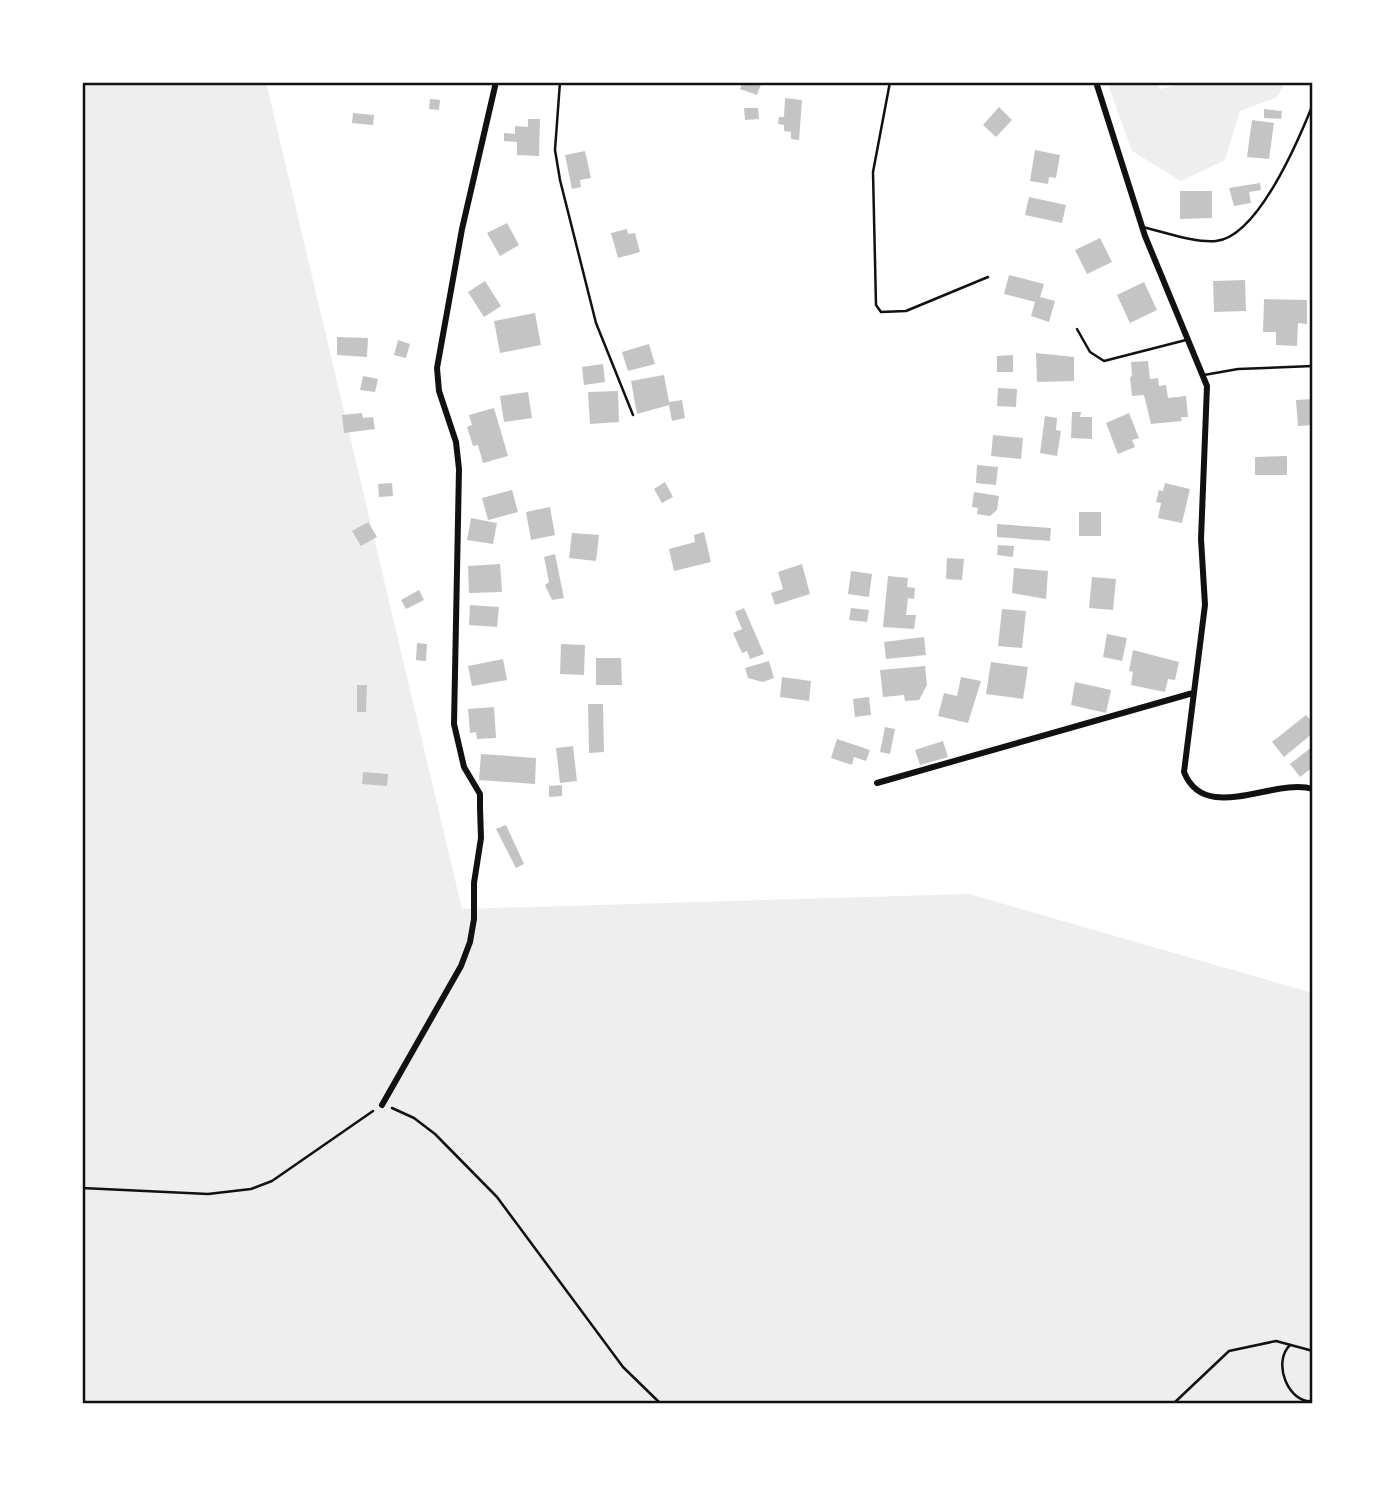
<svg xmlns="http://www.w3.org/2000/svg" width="1395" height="1486" font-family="Inter,sans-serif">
  <rect width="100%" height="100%" fill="#fff"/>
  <!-- green -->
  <path fill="#eee" d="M82 82H266L462 909 969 894 1313 993V1404H82Z
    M1107 82H1154L1161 89 1186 82H1286L1277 97 1240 111 1225 160 1181 181 1132 151Z"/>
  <!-- building -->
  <path fill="#c4c4c4" d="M743 82H762L757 95 740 89Z
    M785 98 802 100 799 140 791 139V132L784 131V125L778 124 779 117H784Z
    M430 99 440 100 439 110 429 109Z
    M999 107 1012 120 996 137 983 125Z
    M744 108H758L759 119 745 120Z
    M1264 109 1282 111 1281 119 1264 118Z
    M353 113 374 115 373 125 352 123Z
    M528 119H540L539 156 517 155V142L504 141V133L515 134V126L528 127Z
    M1252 120 1274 123 1269 159 1247 157Z
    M1035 150 1060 155 1056 178 1049 177 1048 184 1030 181Z
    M585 151 591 178 580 180 581 187 572 189 565 155Z
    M1260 183 1261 190 1249 192 1251 203 1234 206 1229 188Z
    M1180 191H1212V218L1180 219Z
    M1029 197 1066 205 1062 223 1025 215Z
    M507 223 519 245 500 256 487 233Z
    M627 229 628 234 635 233 640 252 618 258 611 233Z
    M1100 238 1112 262 1087 274 1075 250Z
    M1009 275 1044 284 1040 297 1055 301 1049 322 1031 316 1035 302 1004 294Z
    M1245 280 1246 311 1214 312 1213 281Z
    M485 281 501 306 484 317 468 292Z
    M1144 282 1157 310 1130 323 1117 295Z
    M1264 299 1307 300V324L1298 323 1297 346 1276 345V332H1263Z
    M535 313 541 345 500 353 494 321Z
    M337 337 368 338 367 357 337 355Z
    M398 340 410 344 406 358 394 355Z
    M649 344 655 364 628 371 622 352Z
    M1036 353 1074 357V381L1037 382Z
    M1013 355V372H997V356Z
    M1148 361 1150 379 1158 378 1159 386 1166 385 1168 398 1186 396 1188 417H1181L1182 421 1151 424 1144 395 1132 396 1130 377 1132 376 1131 362Z
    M603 364 605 382 584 385 582 367Z
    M664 375 669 402 682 400 685 418 672 421 669 405 637 414 631 381Z
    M363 376 378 379 375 392 360 390Z
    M998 388 1017 389 1016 407 997 406Z
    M618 391 619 422 590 424 588 392Z
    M528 392 532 418 504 422 500 396Z
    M1313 399V425L1298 426 1296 400Z
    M494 408 508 456 483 463 478 445 473 446 467 427 472 425 469 415Z
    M1072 412H1081L1080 417H1092V439L1071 438Z
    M362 413 363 418 373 417 375 429 344 433 342 415Z
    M1129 413 1139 438 1132 440 1135 447 1118 454 1106 423Z
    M1045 416 1057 418 1056 430 1061 431 1057 456 1040 453Z
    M993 435 1023 438 1021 459 991 456Z
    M1287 456V475H1255V457Z
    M977 465 998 467 996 485 976 483Z
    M665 482 673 497 662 503 654 489Z
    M392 483 393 496 379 497 378 484Z
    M1165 483 1190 489 1182 523 1158 518 1161 503 1156 502 1159 490 1163 491Z
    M512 490 518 512 488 520 482 498Z
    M974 492 999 496 997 510 990 516 977 514 978 508 972 507Z
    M550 507 555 535 531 540 526 512Z
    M1079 512H1101V536H1079Z
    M471 518 497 523 493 544 467 540Z
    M368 522 377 537 361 546 352 531Z
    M997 524 1051 528 1050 541 997 537Z
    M704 532 711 562 674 571 669 549 695 542 694 535Z
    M572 533 599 535 596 561 569 558Z
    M998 545 1014 546 1013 557 997 555Z
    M555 554 564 598 552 600 545 585 549 582 544 557Z
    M947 558 964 559 962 580 946 579Z
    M500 564 502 592 469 593 468 566Z
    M802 564 810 594 775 605 771 593 783 589 778 572Z
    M1014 568 1048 571 1046 599 1012 593Z
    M851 571 872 574 869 597 848 594Z
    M888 576 908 578 907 587 915 588 914 599 908 598 906 615H916L914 629 883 627Z
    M1092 577 1116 579 1113 610 1089 608Z
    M419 590 424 600 406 609 401 600Z
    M470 605 499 607 497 627 469 625Z
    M744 608 764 654 750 659 747 651 742 653 733 633 742 629 735 612Z
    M851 608 869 610 867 622 849 620Z
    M1002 609 1026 611 1022 648 998 646Z
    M1107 634 1127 638 1122 661 1103 657Z
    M924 637 926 655 886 659 884 642Z
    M417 643 427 644 426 661 416 660Z
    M561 644 585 645 584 675 560 674Z
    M1133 650 1179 662 1175 680 1168 679 1165 692 1131 685 1133 672 1129 671Z
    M596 658H621L622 685H596Z
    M503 659 507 680 472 686 468 666Z
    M769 661 774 678 763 682 748 678 745 668Z
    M991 662 1028 667 1023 699 986 694Z
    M925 666 927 685 919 700 905 701 904 695 883 697 880 670Z
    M782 677 811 681 809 701 780 697Z
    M961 677 981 681 968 723 938 716 944 693 957 696Z
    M1075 682 1111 690 1106 713 1071 705Z
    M357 685H367L366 712H357Z
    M869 697 871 715 855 717 853 699Z
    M588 704H603L604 752 589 753Z
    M494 707 496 738 477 739 476 732 470 733 468 709Z
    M1306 715 1313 723V733L1284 757 1272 742Z
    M885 727 895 729 890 754 880 752Z
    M837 739 870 750 866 761 854 757 852 765 831 758Z
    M943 741 948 757 920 765 915 750Z
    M573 746 577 781 560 783 556 748Z
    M1313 746V767L1300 777 1290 764Z
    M481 754 536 758 535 784 479 780Z
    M363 772 388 774 387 786 362 784Z
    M562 785V796L549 797V786Z
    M506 825 524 864 516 868 496 829Z"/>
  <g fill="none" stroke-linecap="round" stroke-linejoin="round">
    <!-- path -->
    <path stroke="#111" stroke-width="2.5" d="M890 82 873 172 876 305 881 312 906 311 988 277
      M392 1108 414 1118 435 1134 497 1197 623 1367 661 1404
      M82 1188 208 1194 251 1189 272 1181 373 1111
      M1290 1345C1272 1362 1288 1404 1313 1401
      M1173 1404 1229 1351 1276 1341 1313 1351"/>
    <!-- service -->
    <path stroke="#111" stroke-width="2.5" d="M560 82 555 150 560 180 596 323 633 415
      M1142 227C1165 232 1194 243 1216 241 1258 237 1299 139 1313 104
      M1077 329 1090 352 1104 361 1186 340
      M1204 375 1238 369 1313 366"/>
    <!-- minor -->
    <path stroke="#111" stroke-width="6" d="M1096 82 1145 236 1207 386 1201 539 1205 605 1184 772C1205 825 1274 777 1313 789
      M877 783 1193 693
      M382 1105 461 966 470 942 474 919V883L481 838 480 808V794L464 767 454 724 459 469 456 442 439 391 437 368 462 229 496 82"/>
  </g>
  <!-- border -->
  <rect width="1395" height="1486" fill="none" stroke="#ffffff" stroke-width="168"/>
  <rect x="84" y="84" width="1227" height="1318" fill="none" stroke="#111" stroke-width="2.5"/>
</svg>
